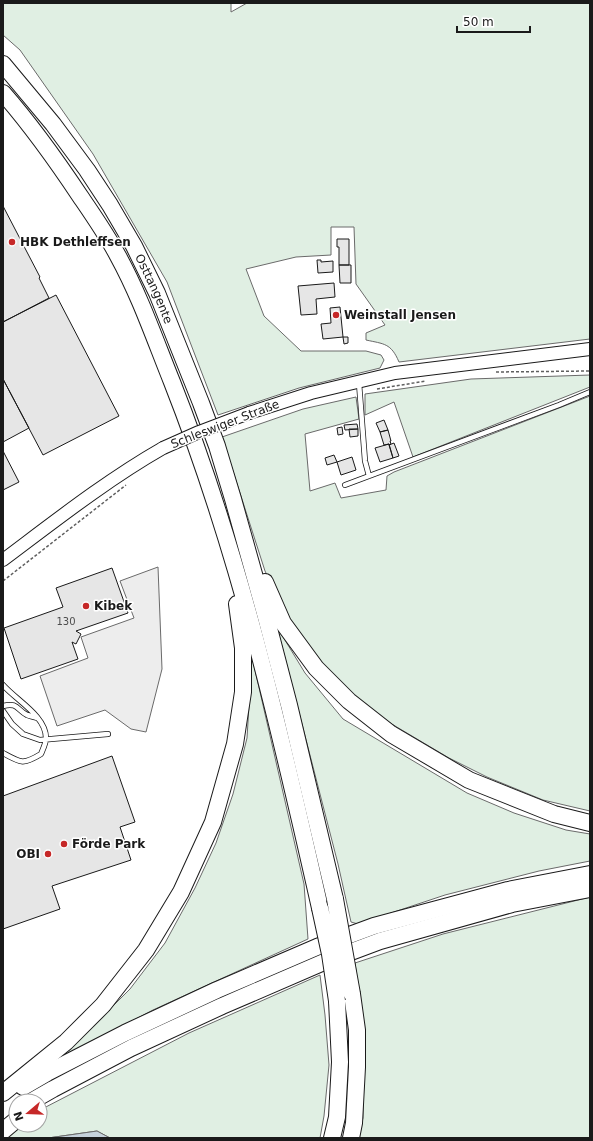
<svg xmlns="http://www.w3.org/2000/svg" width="593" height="1141" font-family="'DejaVu Sans',sans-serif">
  <rect width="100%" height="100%" fill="#fff"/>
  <!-- green -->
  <path fill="#e0efe3" stroke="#6a6a6a" d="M3 3H231V12L247 3H588L590 5V339L399 362C391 343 384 344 366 340V333L385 325 356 284 354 227H331V255L296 257 246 269 264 316 301 351H366L381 355 384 360 380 368 299 388 218 415 167 282 93 154 20 50 3 35Z
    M590 375V387L413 457 394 402 365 415V394L471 379Z
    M590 396V811L543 800 487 777 449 758 390 723 342 687 307 648 288 619 265 571 222 437 303 409 356 397 359 419 305 434 310 491 335 483 341 498 386 490 387 476 394 472Z
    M277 627 305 673 343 719 467 793 514 813 566 830 590 834V861L539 871 445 895 358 924 351 922 338 864Z
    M252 657 304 884 308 939 153 1010 61 1058 130 989 165 943 195 888 216 843 233 794 247 738Z
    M590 897V1138H358L363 1118V1027L355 963 443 934Z
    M320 975 325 1015 329 1065 324 1116 320 1138H110L97 1131 48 1138H3L18 1125H40V1110L189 1033Z"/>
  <!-- parking -->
  <path fill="#ededed" stroke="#6a6a6a" d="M158 567 162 669 146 732 131 729 105 710 57 726 40 676 88 658 81 637 134 618 120 581Z"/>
  <!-- water -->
  <path fill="#c6d2dc" stroke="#6a6a6a" d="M97 1131 110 1138H48Z"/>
  <!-- building -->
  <path fill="#e6e6e6" stroke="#1a1a1a" d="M3 206 40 277 39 278 49 298 3 322Z
    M337 239H349V265H339V247H337Z
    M317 260H321V262L333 261V272L318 273Z
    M339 265H351V283H340Z
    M334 283 335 297 316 299 317 314 301 315 298 286Z
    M56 295 119 416 43 455 3 379V322Z
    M340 307 343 337 323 339 321 324 331 323 330 308Z
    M343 337H348V343L344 344Z
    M3 379 29 428 3 442Z
    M384 420 388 430 380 432 376 423Z
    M357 424 358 429 345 430 344 425Z
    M342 427 343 434 338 435 337 428Z
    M349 429H358V436L350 437Z
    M388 430 391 441H390L391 444 389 445V444L384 445 380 432Z
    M394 443 399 456 393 458 389 445Z
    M389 444 393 458 380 462 375 448Z
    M3 451 19 482 3 490Z
    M334 455 337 462 327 465 325 458Z
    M352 457 356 470 341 475 337 462Z
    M112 568 128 613 76 631 81 634 76 644 72 642 78 659 21 679 4 628 63 607 56 588Z
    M112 756 135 822 120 827 131 860 52 886 60 909 3 929V796Z"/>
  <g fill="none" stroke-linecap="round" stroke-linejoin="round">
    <!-- lane casing -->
    <g stroke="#1a1a1a" stroke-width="6">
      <path id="lane" d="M359 383 365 461 369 476
        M345 485 559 405 590 392
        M3 685C16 700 46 716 46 738 46 743 43 749 41 754 23 765 21 763 3 753
        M3 706C18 702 17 710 27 715 30 716 34 717 37 718
        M3 711 12 724 23 734 40 740 108 734"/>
    </g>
    <!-- secondary casing -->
    <g stroke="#1a1a1a" stroke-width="14">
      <path id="secondary" d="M249 413 311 393 395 373 590 349
        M3 560C55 521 107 480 163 448"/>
    </g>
    <!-- highway casing -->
    <g stroke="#1a1a1a" stroke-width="18">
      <g id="highway">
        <path id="s1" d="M3 64 53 124 87 170 110 205 134 246 157 293 201 403 217 446 233 499 266 617 289 705 335 899"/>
        <path d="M3 93C31 125 56 160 80 196 93 215 107 235 118 256 140 296 155 340 172 382 239 552 280 730 320 908"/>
        <path d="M265 582 283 623 316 668 349 701 391 734 469 780 554 814 590 823"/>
        <path d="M23 1087 47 1073 125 1033 217 990 317 947 374 926 508 890 590 874"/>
        <path d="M3 1093 66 1042 103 1005 146 950 181 892 213 822 235 744 243 692V648L237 604"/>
        <path d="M32 1101 53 1089 131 1048 222 1006 324 962 380 941 512 904 590 889"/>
        <path d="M3 1131 16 1120"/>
        <path d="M332 1138 337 1117 340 1062 337 1001"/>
        <path d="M351 1138 354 1123 357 1067V1030L352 994"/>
      </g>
    </g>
    <!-- path -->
    <path stroke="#5f5f5f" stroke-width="1.5" stroke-dasharray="3 2" stroke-linecap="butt" d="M496 372 590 371
      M377 389 426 381
      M3 581 126 485"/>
    <!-- lane -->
    <use href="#lane" stroke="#fff" stroke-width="4.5"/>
    <!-- secondary -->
    <use href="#secondary" stroke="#fff" stroke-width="12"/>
    <!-- highway -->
    <use href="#highway" stroke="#fff" stroke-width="16"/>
    <!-- secondary-bridge casing -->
    <g stroke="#1a1a1a" stroke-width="14" stroke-linecap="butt">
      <path id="secondary-bridge" d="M163 448 199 432 249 413"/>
    </g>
    <!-- highway-bridge casing -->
    <g stroke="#1a1a1a" stroke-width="18" stroke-linecap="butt">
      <path id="highway-bridge" d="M335 899 352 994
        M320 908 330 954 337 1001"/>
    </g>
    <!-- secondary-bridge -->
    <use href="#secondary-bridge" stroke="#fff" stroke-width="12"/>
    <!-- highway-bridge -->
    <use href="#highway-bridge" stroke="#fff" stroke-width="16"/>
  </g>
  <!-- markers -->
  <g fill="#c62828" stroke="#fff" stroke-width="1.5">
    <circle cx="12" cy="242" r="4"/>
    <circle cx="336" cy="315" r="4"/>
    <circle cx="86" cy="606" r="4"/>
    <circle cx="64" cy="844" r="4"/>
    <circle cx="48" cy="854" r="4"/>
  </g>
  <g text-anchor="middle" stroke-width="3" stroke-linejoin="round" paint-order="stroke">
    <!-- number labels -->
    <g font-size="10" fill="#4d4d4d">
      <text x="66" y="625">130</text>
    </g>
    <!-- poi labels -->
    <g font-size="12" font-weight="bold" fill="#1a1a1a" stroke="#fff" text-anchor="start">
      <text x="20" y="246">HBK Dethleffsen</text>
      <text x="344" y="319">Weinstall Jensen</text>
      <text x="94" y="610">Kibek</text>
      <text x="72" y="848">Förde Park</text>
      <text x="40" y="858" text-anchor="end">OBI</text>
    </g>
    <!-- street labels -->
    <g font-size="12" fill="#1a1a1a" stroke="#fff">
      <text dy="4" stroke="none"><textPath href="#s1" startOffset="272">Osttangente</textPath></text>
      <text transform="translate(225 424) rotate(-21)" y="4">Schleswiger Straße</text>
    </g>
  </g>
  <!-- border -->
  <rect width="593" height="1141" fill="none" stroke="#1a1a1a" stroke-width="8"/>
  <!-- north arrow -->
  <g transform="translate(28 1113) rotate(251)"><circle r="19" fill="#ffffff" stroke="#a3a3a3"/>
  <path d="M0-3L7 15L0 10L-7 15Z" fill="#c62828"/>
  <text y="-6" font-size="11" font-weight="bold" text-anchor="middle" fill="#1a1a1a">N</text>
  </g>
  <!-- scale -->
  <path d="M457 26v6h73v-6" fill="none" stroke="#1a1a1a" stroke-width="2"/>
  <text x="463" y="26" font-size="12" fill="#1a1a1a" stroke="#ffffff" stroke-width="3" paint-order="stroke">50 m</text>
</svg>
